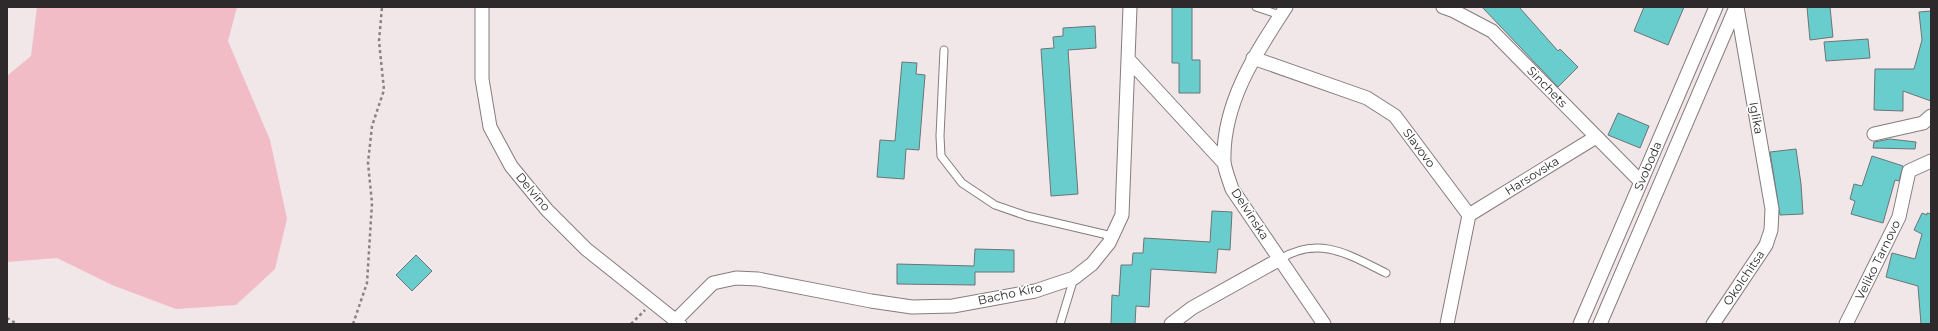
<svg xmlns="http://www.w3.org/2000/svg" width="1938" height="331" font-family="Montserrat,sans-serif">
  <rect width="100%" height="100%" fill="#f1e6e8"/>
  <!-- green -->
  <path fill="#f1bcc6" d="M37 7H237L228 41 270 140 287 219 275 269 236 305 176 309 112 285 57 258 7 262V76L31 56Z"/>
  <!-- building -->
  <path fill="#6acdcd" stroke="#6b7574" d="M1172 7H1192V60H1200V93H1179V63H1172Z
    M1482 7H1519L1558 51 1560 49 1578 67 1558 87Z
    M1644 7H1684L1668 45 1634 31Z
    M1807 7H1830L1833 37 1810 40Z
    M1931 11V101L1903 91V111L1874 110 1875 69H1914L1922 40 1919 12Z
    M1095 26 1096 48 1068 50 1078 194 1051 196 1041 49 1054 48 1053 37 1063 36V28Z
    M1868 39 1870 58 1826 61 1824 42Z
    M902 62 917 63 916 74 925 75 919 150 906 149 904 179 877 177 880 140 895 141Z
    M1618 113 1649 126 1640 148 1608 135Z
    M1890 139 1916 142 1915 149 1873 148 1874 142Z
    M1796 149 1801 184 1803 214 1780 215 1770 152Z
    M1872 156 1903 166 1899 181 1895 180 1883 223 1851 214 1855 201 1850 199 1854 184 1862 186Z
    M1212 211 1232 212 1230 250 1218 249 1216 273 1151 269 1149 307 1136 306 1135 324H1111L1112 295 1119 296 1121 265H1132L1133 253H1143L1144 238 1210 242Z
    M1922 213 1927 215V213L1931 214V324H1921L1918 286 1886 277 1892 253 1915 259 1922 234 1914 230Z
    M975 249 1014 250V272H975V285L897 284V264L974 266Z
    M416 255 432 271 412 291 396 275Z"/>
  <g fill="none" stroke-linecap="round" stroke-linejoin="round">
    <!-- lane casing -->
    <g stroke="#857c7e" stroke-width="9">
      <path id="lane" d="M1256 7 1280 15
        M944 50 940 136 941 156 962 183 995 205 1027 216 1112 236
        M1280 259C1320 235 1349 255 1386 273
        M1060 324 1074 278"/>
    </g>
    <!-- street casing -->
    <g stroke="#857c7e" stroke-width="15">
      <path id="street" d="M482 7V79L490 127 511 166 547 210 586 249 680 324
        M1286 7C1255 54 1222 104 1224 162 1225 170 1229 180 1232 189L1324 324
        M1443 7 1454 11 1492 31 1641 182
        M1253 58 1367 98 1395 116 1469 215 1447 324
        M1128 59 1224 163
        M1874 134 1923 123 1931 116
        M1469 215 1596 137
        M675 321 713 283 736 278 758 279 871 301 912 307 953 306 1035 291 1074 278 1092 264 1109 243 1122 215 1130 7
        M1171 324 1192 308 1280 259
        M1580 324 1716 7
        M1600 324 1736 7
        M1713 324 1766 245 1771 230 1772 209 1737 7
        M1846 324 1899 217 1909 171 1931 161"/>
    </g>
    <!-- path -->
    <path stroke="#8a8284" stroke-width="2.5" stroke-dasharray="3 3" stroke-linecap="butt" d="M7 318 17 324
      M353 324 367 283 372 203 368 163 372 126 384 90 379 41 382 7
      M631 324 645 310"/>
    <!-- lane -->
    <use href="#lane" stroke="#fff" stroke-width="7"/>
    <!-- street -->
    <use href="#street" stroke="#fff" stroke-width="13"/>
  </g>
  <g text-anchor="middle" stroke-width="3" stroke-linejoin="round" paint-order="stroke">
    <!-- street labels -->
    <g font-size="12" fill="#2e2a2b" stroke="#fff">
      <text transform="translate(1547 87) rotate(46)" y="4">Sinchets</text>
      <text transform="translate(1756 118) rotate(80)" y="4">Iglika</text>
      <text transform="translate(1419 148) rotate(53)" y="4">Slavovo</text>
      <text transform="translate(1648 166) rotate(-67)" y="4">Svoboda</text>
      <text transform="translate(1532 176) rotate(-32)" y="4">Harsovska</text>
      <text transform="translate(533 192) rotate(50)" y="4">Delvino</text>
      <text transform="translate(1250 214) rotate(57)" y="4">Delvinska</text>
      <text transform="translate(1878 260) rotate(-64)" y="4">Veliko Tarnovo</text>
      <text transform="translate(1744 278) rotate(-56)" y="4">Okolchitsa</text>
      <text transform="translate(1010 294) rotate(-12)" y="4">Bacho Kiro</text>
    </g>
  </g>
  <!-- border -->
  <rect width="1938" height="331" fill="none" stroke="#2e2a2b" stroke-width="16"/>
</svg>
